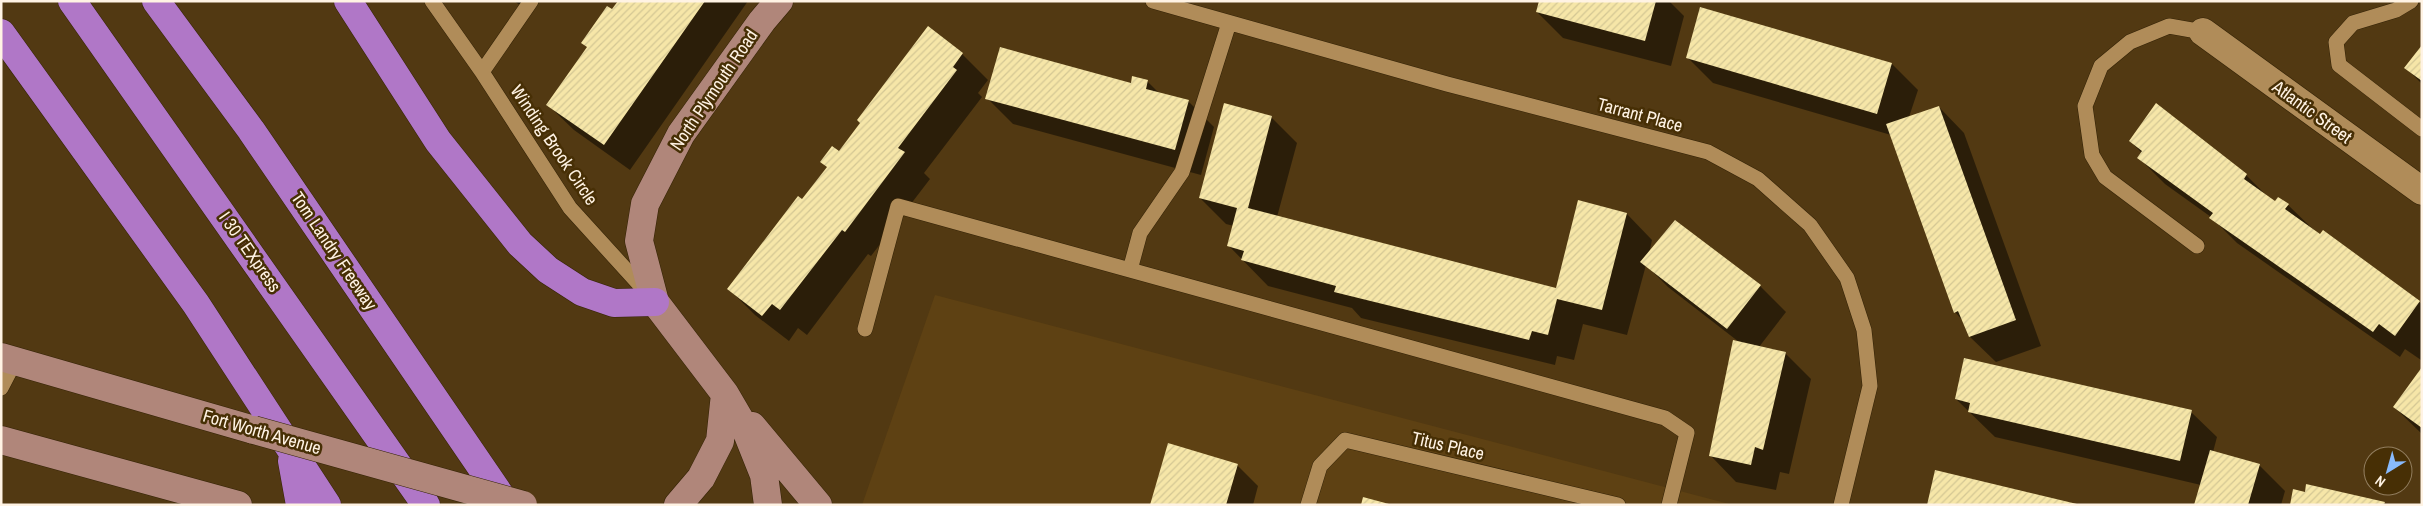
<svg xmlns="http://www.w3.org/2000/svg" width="2423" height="506" font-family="'Archivo Narrow',sans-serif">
  <defs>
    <pattern id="building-hatch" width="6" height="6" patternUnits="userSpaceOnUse" patternTransform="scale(1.25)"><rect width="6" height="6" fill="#f6e6a8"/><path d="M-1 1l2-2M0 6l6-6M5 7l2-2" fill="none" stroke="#d4c794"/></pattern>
  </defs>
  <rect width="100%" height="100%" fill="#523912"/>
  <!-- built -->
  <path fill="#5e4113" d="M935 295 1733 505H862Z"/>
  <!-- shadow -->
  <path fill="#0007" d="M514 1H528L524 8Z
    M619 1H748L630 170 574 130 548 105Z
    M1540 1H1669L1684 16 1671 66 1563 38 1537 12Z
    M1701 9 1892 64 1918 90 1909 117 1939 107 1964 133 2041 346 1996 362 1970 337 1964 322 1955 312 1891 135 1713 83 1687 57Z
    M2422 47V84L2406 68Z
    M962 54 988 80 978 93 982 97 924 173 930 179 871 256 868 254 807 335 798 328 789 341 755 315 729 289 828 168 822 162 839 152Z
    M1147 81 1160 94 1188 101 1214 127 1201 175 1013 124 987 98Z
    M1271 117 1297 143 1277 217 1556 289 1627 214 1652 240 1649 254 1760 286 1786 312 1759 347 1785 353 1811 379 1789 474 1780 472 1776 490 1736 482 1711 456 1739 342 1668 287 1646 265 1627 335 1583 324 1574 360 1557 356 1555 365 1361 318 1352 308 1268 286 1229 246 1234 226 1226 224 1200 198Z
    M2130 141 2246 175 2272 201 2288 205 2320 236 2323 232 2419 302 2422 304 2421 360 2405 349 2400 357 2237 243 2211 217 2165 184 2139 158 2142 153Z
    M2422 369V434L2394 407Z
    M1956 399 2191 412 2217 437 2213 452 2259 465 2285 491 2281 505H2196L2201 485 1995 437Z
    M1237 465 1258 486 1253 505H1151Z"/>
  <!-- building -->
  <path fill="url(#building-hatch)" d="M618 1H705L604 145 546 105 587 47 581 43 607 6 612 9Z
    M1539 1H1656L1645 41 1536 12Z
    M1700 7 1892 63 1877 114 1686 58Z
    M928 26 963 53 953 67 957 70 898 148 905 152 845 232 842 230 780 310 772 304 762 316 727 289 798 196 802 199 827 167 820 162 832 146 839 151 860 123 857 120Z
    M2422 45V81L2404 68Z
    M1000 47 1131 83 1132 76 1148 80 1146 89 1189 100 1175 150 985 99Z
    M1224 103 1272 116 1248 208 1556 288 1578 200 1627 213 1602 310 1557 299 1548 335 1532 331 1529 340 1334 292 1336 286 1241 260 1244 251 1227 246 1237 208 1199 198Z
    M2156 103 2247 174 2244 179 2275 201 2278 197 2289 204 2285 209 2320 234 2323 230 2420 301 2395 336 2379 324 2373 332 2209 218 2213 213 2137 158 2142 151 2129 141Z
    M1939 106 2016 320 1969 337 1958 311 1954 313 1886 124Z
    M1675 220 1761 285 1727 329 1640 262Z
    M1733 340 1786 352 1763 450 1755 447 1751 465 1709 456Z
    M1964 358 2192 410 2180 461 1968 412 1970 403 1955 399Z
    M2422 367V428L2393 407Z
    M1168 443 1238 464 1226 505H1150Z
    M2210 450 2260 464 2248 505H2194Z
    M1935 470 2077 504V505H1927Z
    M2306 484 2385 502 2384 505H2290L2293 489 2305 492Z
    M1363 497 1389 504V505H1361Z"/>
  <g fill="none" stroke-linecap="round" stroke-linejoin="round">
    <!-- lane casing -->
    <g stroke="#332206" stroke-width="16">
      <path id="lane" d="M432 1 482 72 570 208 649 295
        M1153 1 1447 84 1708 152 1758 179 1810 225 1847 278 1864 330 1870 386 1841 505
        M2411 1 2396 10 2353 23 2336 42 2339 65 2422 129
        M1229 23 1182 172 1140 233 1130 270 1665 418 1687 433 1669 505
        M482 72 531 1
        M2197 246 2105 177 2092 155 2085 106 2101 66 2130 42 2169 26 2203 32
        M865 329 898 206 1130 270
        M1 388 15 361
        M1308 505 1320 466 1345 440 1618 505"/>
    </g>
    <!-- street casing -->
    <g stroke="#332206" stroke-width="29">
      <path id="street" d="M2203 32 2422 191"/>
    </g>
    <!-- secondary casing -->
    <g stroke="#332206" stroke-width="29">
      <path id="secondary" d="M1 357 254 430
        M752 426 818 505
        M1 440 238 505
        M678 505 701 478 720 441 725 394
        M768 505 764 475 746 430 725 394 655 302 639 241 645 204 681 134 762 21 779 1"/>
    </g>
    <!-- highway casing -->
    <g stroke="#332206" stroke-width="29">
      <path id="highway" d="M72 1 426 505
        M156 1 251 130 507 505
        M348 1 438 141 520 244 548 270 582 292 614 303 655 302
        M1 33 196 304 327 505
        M292 461 300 505"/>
    </g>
    <!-- lane -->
    <use href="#lane" stroke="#b08c59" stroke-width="15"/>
    <!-- street -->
    <use href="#street" stroke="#b08c59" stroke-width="28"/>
    <!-- secondary -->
    <use href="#secondary" stroke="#b0867a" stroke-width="28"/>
    <!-- highway -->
    <use href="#highway" stroke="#b077c7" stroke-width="28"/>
    <!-- secondary-bridge casing -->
    <g stroke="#332206" stroke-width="29" stroke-linecap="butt">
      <path id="secondary-bridge" d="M254 430 523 505"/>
    </g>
    <!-- secondary-bridge -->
    <use href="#secondary-bridge" stroke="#b0867a" stroke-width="28"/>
  </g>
  <g text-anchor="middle" stroke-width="5" stroke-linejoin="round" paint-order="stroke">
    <!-- street labels -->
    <g font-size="18" fill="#fff3e4" stroke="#472f05">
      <text transform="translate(714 90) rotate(-56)" y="6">North Plymouth Road</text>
      <text transform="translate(2312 112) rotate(36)" y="6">Atlantic Street</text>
      <text transform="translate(1640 115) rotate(15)" y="6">Tarrant Place</text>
      <text transform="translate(554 145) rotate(56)" y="6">Winding Brook Circle</text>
      <text transform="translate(334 251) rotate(56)" y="6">Tom Landry Freeway</text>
      <text transform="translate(250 252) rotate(55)" y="6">I 30 TEXpress</text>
      <text transform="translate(262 432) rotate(16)" y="6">Fort Worth Avenue</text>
      <text transform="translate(1448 446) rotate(13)" y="6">Titus Place</text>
    </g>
  </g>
  <!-- border -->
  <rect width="2423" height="506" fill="none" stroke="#fff3e4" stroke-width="5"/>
  <!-- north arrow -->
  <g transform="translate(2388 471) rotate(217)"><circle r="24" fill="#472f05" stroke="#917d5e"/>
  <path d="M0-4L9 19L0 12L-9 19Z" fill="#88bafc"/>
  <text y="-8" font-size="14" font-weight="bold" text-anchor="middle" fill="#fff3e4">N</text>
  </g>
</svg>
